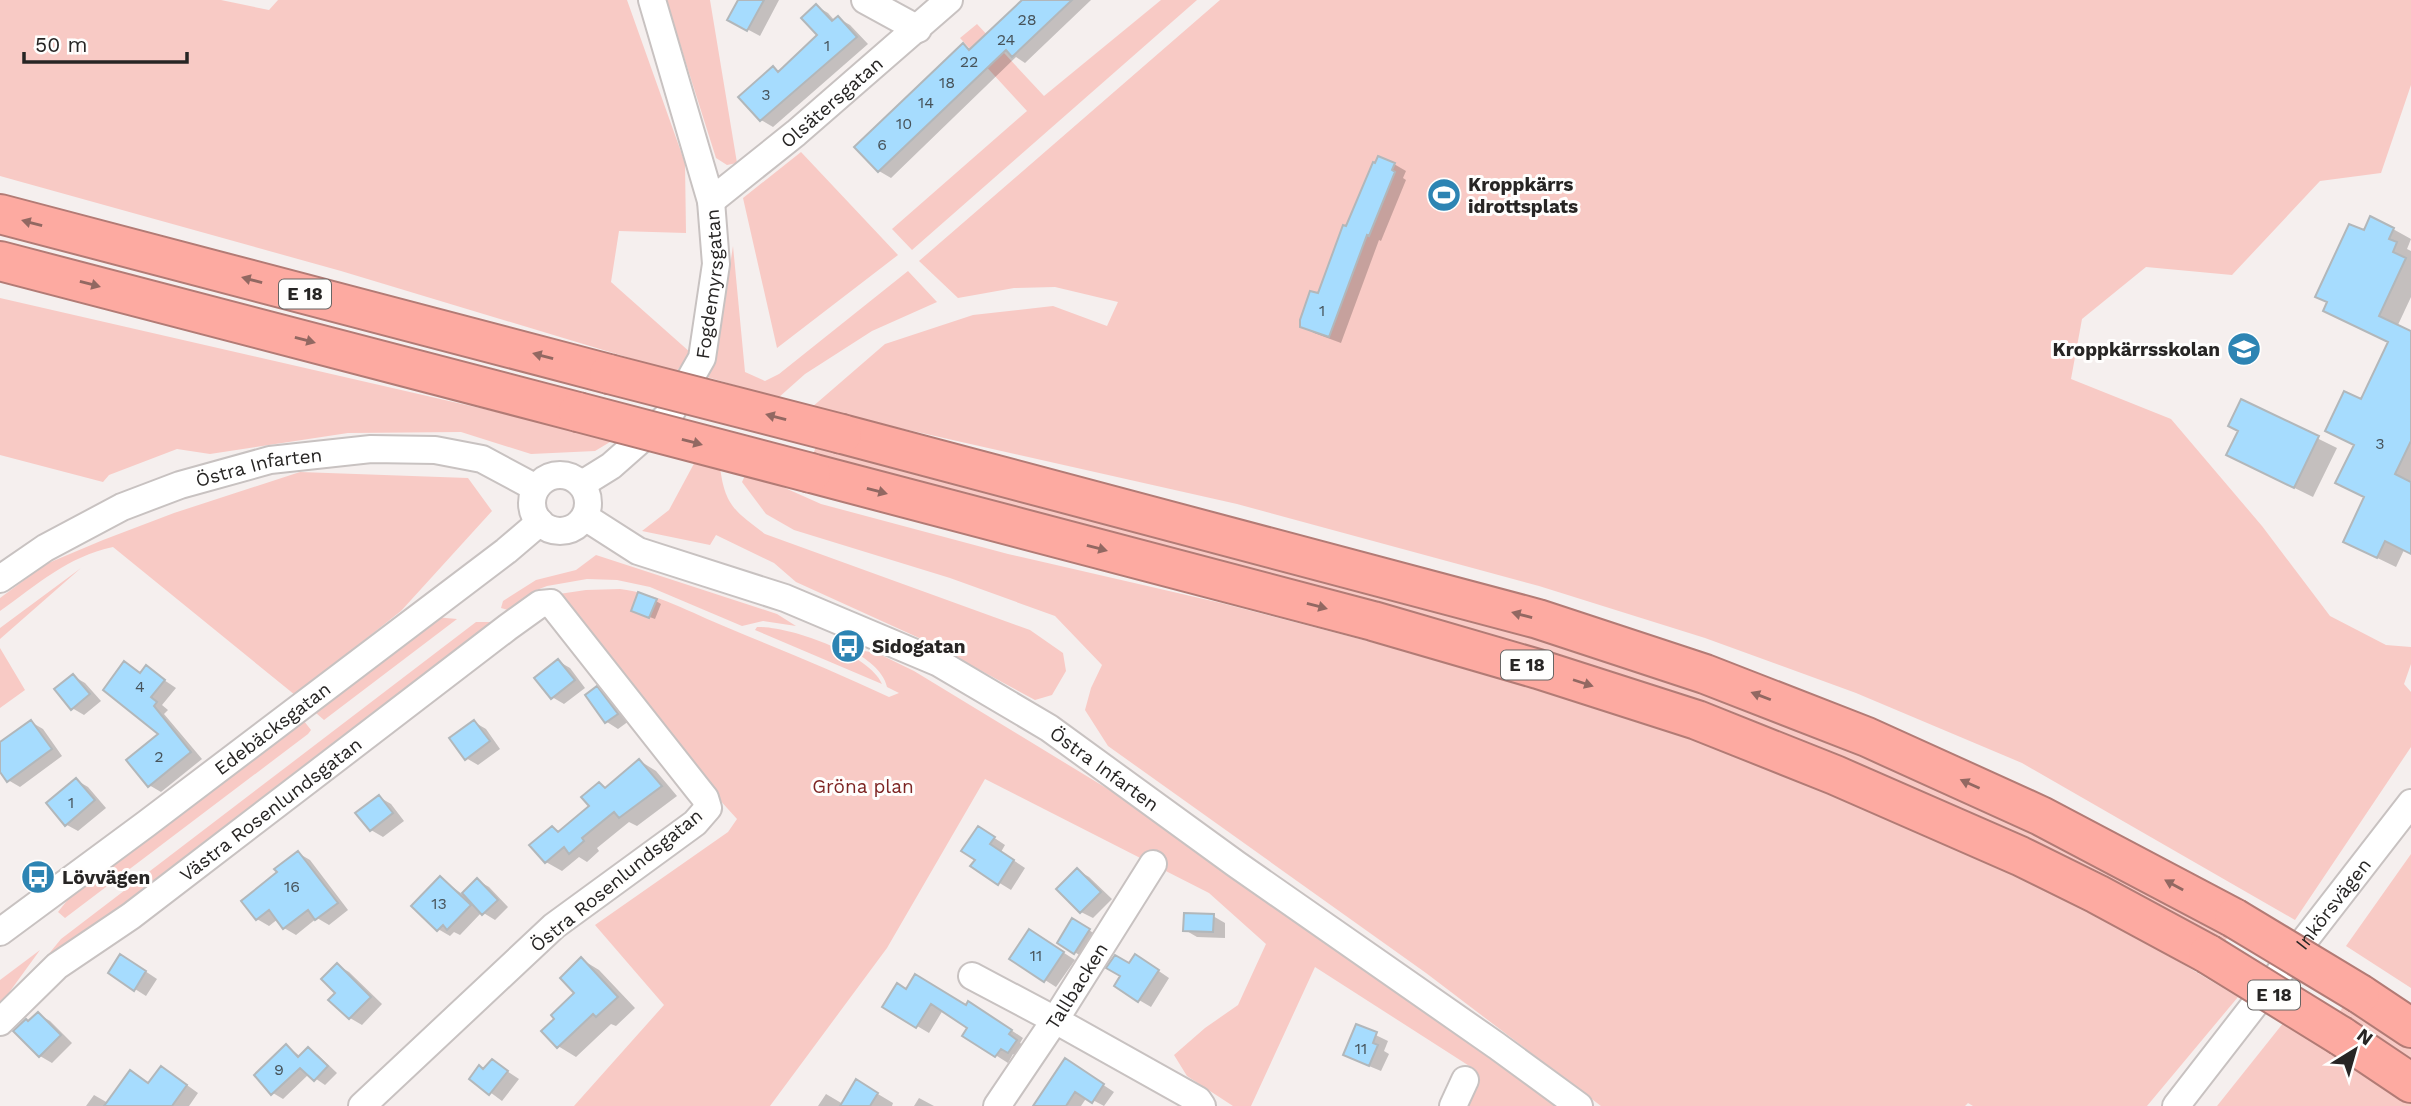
<svg xmlns="http://www.w3.org/2000/svg" width="2411" height="1106" font-family="'Work Sans',sans-serif">
  <rect width="100%" height="100%" fill="#f5efee"/>
  <!-- green -->
  <path fill="#f8cac5" d="M0 0H221L269 10 278 0H627L685 163 686 233 619 231 611 282 691 353 676 372 341 271 0 176Z
    M666 0H710L737 163 727 165 716 158Z
    M1161 0H1197L912 250 892 229 1027 111 960 38 977 24 1044 96Z
    M1220 0H2411V85L2381 173 2320 181 2232 275 2146 267 2082 319 2071 379 2171 419 2262 526 2330 616 2386 645 2411 647V664L2404 684 2411 692V747L2295 920 2022 763 1856 693 1705 638 1539 586 1237 504 811 408 885 344 973 315 1053 306 1107 326 1118 302 1055 287 1014 288 958 298 919 261Z
    M801 152 898 255 777 348 743 198Z
    M733 246 745 372 765 381 779 374 908 271 937 302 872 331 805 374 778 398 707 377 720 331Z
    M0 298 615 439 595 451 531 454 461 432 348 433 210 454 177 449 109 475 103 482 0 455Z
    M817 444 1509 626 1851 742 2101 860 2231 934 2221 945 2133 893 2031 840 1879 772 1725 709 1562 657 812 457Z
    M697 458 720 467C725 506 735 511 765 534L1030 630 1063 653 1066 671 1052 695 1035 700 928 642 796 582 774 563 716 535 710 545 642 531 669 510Z
    M747 471 821 504 1008 554 1221 603 1471 668 1681 727 2065 894 2238 997 2147 1106H1973L1968 1103 1965 1106H1601L1426 973 1108 746 1085 710 1091 688 1102 665 1055 616 950 578 794 530 766 514 742 482Z
    M300 472 468 478 492 511 401 611 295 695 113 547C67 557 38 584 0 611V598L46 564 103 540 174 513Z
    M596 555 777 614 796 626 763 621 742 626 650 587 617 580 587 579 547 586 534 591 508 610 501 608 503 601 536 580 576 570Z
    M81 568 0 639V628Z
    M620 589C656 593 692 613 726 627 781 650 836 672 889 697L899 693 887 687C883 669 865 659 851 649L877 653 914 671 1126 800 1557 1106H1463L1474 1069 1315 967 1251 1106H1233L1187 1076 1174 1055 1205 1028 1238 1005 1266 944 1209 893 985 779 887 948 770 1106H574L664 1005 595 925 728 832 737 819 718 798 559 594 586 590Z
    M435 617 457 619 324 720 316 713Z
    M476 622H492L488 633 29 978 61 939Z
    M757 627C788 626 870 654 882 684L755 630Z
    M0 648 25 690 0 708Z
    M304 721 311 730 308 734 65 918 58 912 69 898Z
    M2411 854V988L2346 946Z
    M40 950 0 1005V980Z
    M2345 1004 2411 1049V1061L2338 1014Z
    M2284 1022 2372 1074 2411 1102V1106H2217Z"/>
  <!-- shadow -->
  <path fill="#0003" d="M740 0H779L760 36 730 20Z
    M1024 0H1091L1025 63 1016 57 891 178 879 171 963 45 972 50Z
    M816 6 828 13 835 21 838 18 850 25 868 44 773 127 761 120 773 68 780 72 820 35Z
    M1394 164 1406 171 1403 178 1406 180 1381 241 1379 240 1341 343 1314 333 1302 326 1319 295 1347 229Z
    M2393 229 2411 239 2407 249 2411 251V297L2397 327 2411 333V554L2404 550 2396 567 2363 551 2366 498 2355 445 2362 401 2390 343 2326 311 2365 233Z
    M2242 401 2337 448 2313 497 2246 464 2240 431Z
    M656 601 661 604 655 619 639 613Z
    M558 661 570 668 585 688 564 704 552 697Z
    M125 663 142 674 146 668 176 688 162 705 168 710 164 714 202 759 161 792 149 785 160 734Z
    M73 676 85 683 101 701 84 715 72 708Z
    M597 688 609 695 629 721 618 729 607 722 587 696Z
    M31 722 43 729 62 756 20 787 8 780 0 769V745Z
    M474 722 486 729 500 749 478 765 466 758Z
    M640 761 656 771 677 796 637 826 629 822 597 848 599 851 587 862 579 857 562 871 546 862 553 828 561 832 591 806 599 784 607 788Z
    M76 780 88 787 106 808 78 831 67 825Z
    M379 797 391 804 404 821 383 837 371 830Z
    M990 835 1005 845 1001 852 1025 868 1011 890 972 866Z
    M298 853 310 860 348 910 329 925 317 918 296 935 284 928 278 919 269 926 257 919 280 873Z
    M1077 870 1089 877 1112 899 1093 918 1081 912 1059 889Z
    M440 878 462 894 477 880 489 887 508 907 495 920 482 912 460 935 454 932 450 936 438 929Z
    M1213 916 1225 923V938L1197 937 1185 930Z
    M1073 920 1095 934 1081 956 1060 943Z
    M1041 938 1075 960 1056 987 1045 980Z
    M581 959 599 970 635 1008 616 1026 611 1024 576 1057 558 1046 576 993Z
    M133 963 157 979 146 996 135 989Z
    M1147 963 1169 978 1151 1007 1139 1000 1130 966Z
    M337 965 349 972 382 1004 362 1025 350 1018 337 993Z
    M907 991 981 1010 1023 1038 1020 1043 1028 1048 1021 1059 1013 1054 1008 1063 964 1035 970 1028 943 1010 929 1033 885 1007Z
    M38 1014 50 1021 72 1043 52 1063 40 1056 29 1023Z
    M1357 1026 1388 1041 1384 1051 1389 1054 1381 1071 1357 1061Z
    M287 1046 301 1057 308 1049 318 1055 337 1073 325 1085 309 1074 283 1099 273 1093Z
    M492 1061 519 1079 502 1101 471 1078 484 1070Z
    M1076 1067 1114 1092 1104 1106 1087 1097 1081 1106H1035Z
    M173 1075 198 1093 189 1106H86L94 1095 108 1103Z
    M856 1081 893 1103 892 1106H818L826 1094 843 1104Z
    M919 1098 934 1106H914Z"/>
  <!-- building -->
  <path fill="#a6dcfe" stroke="#b2b7ba" stroke-width="2" d="M738 0H764L747 31 727 20Z
    M1022 0H1072L1012 57 1006 50 878 172 854 147 963 43 969 50Z
    M816 4 832 21 838 16 857 37 760 121 738 97 773 66 778 72 817 35 801 18Z
    M1378 156 1395 163 1392 170 1395 172 1369 236 1367 235 1329 337 1300 327V320L1310 291 1318 293 1343 225 1346 226 1373 162 1375 163Z
    M2370 216 2394 228 2389 239 2397 242 2393 252 2406 258 2379 316 2411 331V441L2395 474 2411 482V554L2385 541 2377 558 2343 542 2364 497 2335 483 2354 445 2325 431 2344 391 2361 399 2388 342 2323 311 2327 302 2315 297 2349 224 2364 230Z
    M2241 399 2319 436 2294 488 2226 455 2238 431 2228 426Z
    M638 592 657 599 649 618 631 611Z
    M558 659 575 680 551 699 534 678Z
    M124 661 140 673 146 665 165 680 151 697 157 702 154 706 191 752 148 787 126 760 158 734 103 690Z
    M73 674 90 694 71 710 54 689Z
    M597 686 618 714 605 723 585 695Z
    M31 720 52 749 7 782 0 772V742Z
    M474 720 490 741 465 760 449 738Z
    M639 759 662 786 619 818 614 812 582 838 584 841 569 854 564 847 545 863 529 845 552 826 558 832 589 806 581 797 599 782 605 788Z
    M76 778 95 800 65 826 46 803Z
    M379 795 393 813 370 831 355 813Z
    M978 826 995 837 990 844 1014 860 998 885 970 866 975 860 961 851Z
    M298 851 338 903 315 920 308 910 283 929 269 910 256 920 241 901 277 872 274 869Z
    M1077 868 1101 892 1080 913 1056 889Z
    M440 876 471 905 447 930 443 925 437 931 411 906Z
    M477 878 498 900 482 915 462 893Z
    M1184 913 1214 914 1213 932 1183 931Z
    M1072 918 1090 929 1074 954 1057 943Z
    M1029 929 1064 952 1044 982 1009 959Z
    M120 954 146 971 134 991 108 973Z
    M1135 954 1159 970 1138 1002 1114 986 1120 976 1106 968 1115 955 1129 963Z
    M581 957 618 997 596 1017 593 1014 557 1048 541 1031 554 1019 551 1015 574 993 560 978Z
    M337 963 371 997 349 1019 328 1000 335 993 321 979Z
    M915 974 966 1005 968 1001 1012 1030 1009 1034 1017 1040 1008 1053 1001 1049 995 1057 962 1036 967 1028 931 1004 916 1028 882 1007 897 983 906 989Z
    M38 1012 61 1035 39 1057 13 1031 26 1019 28 1021Z
    M1356 1024 1377 1032 1373 1043 1378 1045 1369 1066 1343 1055Z
    M286 1044 298 1057 308 1047 328 1066 314 1081 300 1068 271 1095 254 1075Z
    M1065 1058 1104 1084 1092 1103 1075 1092 1066 1106H1033Z
    M492 1059 508 1071 489 1095 469 1079 479 1065 483 1069Z
    M161 1066 187 1085 172 1106H104L130 1070 148 1083Z
    M856 1079 878 1093 870 1106H840Z"/>
  <g fill="none" stroke-linecap="round" stroke-linejoin="round">
    <!-- minor casing -->
    <g stroke="#c8c2c1" stroke-width="30">
      <g id="minor">
        <path d="M865 0 918 29"/>
        <path id="s1" d="M711 201 796 133 949 0"/>
        <circle cx="560" cy="503" r="28"/>
        <path id="s2" d="M582 484 611 466 670 414 702 358 716 264 711 201 652 0"/>
        <path id="s3" d="M585 517 638 551 785 598 939 663 1049 728 1236 864 1497 1046 1579 1106"/>
        <path id="s4" d="M0 579 45 548 122 507 180 485 270 460 371 449 435 450 482 459 536 488"/>
        <path id="s5" d="M0 932 146 824 506 551 540 522"/>
        <path d="M972 976 1055 1020 1198 1100 1202 1106"/>
        <path id="s6" d="M0 1022 57 966 131 916 508 627 540 604 551 603 697 788 705 798 708 808 695 823 554 926 362 1106"/>
        <path id="s7" d="M997 1106 1055 1020 1153 864"/>
        <path d="M1453 1106 1465 1080"/>
        <path id="s8" d="M2176 1106 2411 803"/>
      </g>
    </g>
    <!-- highway casing -->
    <g stroke="#b27b75" stroke-width="42">
      <path id="highway" d="M0 214 609 374
        M0 261 578 412
        M842 434 1538 619 1705 674 1867 737 2041 816 2234 918
        M811 473 1373 621 1538 669 1697 720 1835 775 2020 856 2097 894 2208 954
        M2360 994 2411 1028
        M2341 1036 2411 1083"/>
    </g>
    <!-- minor -->
    <use href="#minor" stroke="#fff" stroke-width="26"/>
    <!-- highway -->
    <use href="#highway" stroke="#fdaaa1" stroke-width="38"/>
    <!-- highway-bridge casing -->
    <g stroke="#b27b75" stroke-width="42" stroke-linecap="butt">
      <path id="highway-bridge" d="M609 374 842 434
        M578 412 811 473
        M2234 918 2360 994
        M2208 954 2341 1036"/>
    </g>
    <!-- highway-bridge -->
    <use href="#highway-bridge" stroke="#fdaaa1" stroke-width="38"/>
  </g>
  <!-- one-way arrows -->
  <defs><path id="oneway-solid" d="M-6-.8H1V-3.2L6.5 0L1 3.2V.8H-6Z" transform="scale(1.75)"/></defs>
  <g fill="#926862">
    <use href="#oneway-solid" transform="translate(32 223) rotate(-165)"/>
    <use href="#oneway-solid" transform="translate(252 280) rotate(-165)"/>
    <use href="#oneway-solid" transform="translate(90 284) rotate(15)"/>
    <use href="#oneway-solid" transform="translate(305 340) rotate(15)"/>
    <use href="#oneway-solid" transform="translate(543 356) rotate(-165)"/>
    <use href="#oneway-solid" transform="translate(776 417) rotate(-165)"/>
    <use href="#oneway-solid" transform="translate(692 442) rotate(15)"/>
    <use href="#oneway-solid" transform="translate(877 491) rotate(15)"/>
    <use href="#oneway-solid" transform="translate(1097 548) rotate(15)"/>
    <use href="#oneway-solid" transform="translate(1317 606) rotate(15)"/>
    <use href="#oneway-solid" transform="translate(1522 615) rotate(-165)"/>
    <use href="#oneway-solid" transform="translate(1583 683) rotate(18)"/>
    <use href="#oneway-solid" transform="translate(1761 696) rotate(-159)"/>
    <use href="#oneway-solid" transform="translate(1970 784) rotate(-156)"/>
    <use href="#oneway-solid" transform="translate(2174 885) rotate(-151)"/>
  </g>
  <!-- icons -->
  <defs>
    <g id="stadium-disc" transform="scale(1.75)"><circle r="9.5" fill="#2d84b3" stroke="#fffefd"/><path d="M0-5a6.5 5 0 1 0 0 10a6.5 5 0 1 0 0-10ZM-3.5-1.8h7v3.6h-7Z" fill="#fff"/></g>
    <g id="school-disc" transform="scale(1.75)"><circle r="9.5" fill="#2d84b3" stroke="#fffefd"/><path d="M0-5L7-2L0 1L-7-2ZM-4 1L0 2.5L4 1V4Q0 6-4 4Z" fill="#fff"/></g>
    <g id="bus-disc" transform="scale(1.75)"><circle r="9.5" fill="#2d84b3" stroke="#fffefd"/><path d="M-5-6H5V4H4V6H2V4H-2V6H-4V4H-5ZM-3.5-4V0h7V-4ZM-3.5 1.2v1.5H-2V1.2ZM2 1.2v1.5H3.5V1.2Z" fill="#fff"/></g>
  </defs>
  <g fill-rule="evenodd">
    <use href="#stadium-disc" x="1444" y="195"/>
    <use href="#school-disc" x="2244" y="349"/>
    <use href="#bus-disc" x="848" y="646"/>
    <use href="#bus-disc" x="38" y="877"/>
  </g>
  <g text-anchor="middle" stroke-width="6" stroke-linejoin="round" paint-order="stroke">
    <!-- number labels -->
    <g font-size="16" fill="#47535a">
      <text x="1027" y="25">28</text>
      <text x="1006" y="45">24</text>
      <text x="827" y="51">1</text>
      <text x="969" y="67">22</text>
      <text x="947" y="88">18</text>
      <text x="766" y="100">3</text>
      <text x="926" y="108">14</text>
      <text x="904" y="129">10</text>
      <text x="882" y="150">6</text>
      <text x="1322" y="316">1</text>
      <text x="2380" y="449">3</text>
      <text x="140" y="692">4</text>
      <text x="159" y="762">2</text>
      <text x="71" y="808">1</text>
      <text x="292" y="892">16</text>
      <text x="439" y="909">13</text>
      <text x="1036" y="961">11</text>
      <text x="1361" y="1054">11</text>
      <text x="279" y="1075">9</text>
    </g>
    <!-- shield labels -->
    <g fill="#fffefd" stroke="#686665" stroke-width="2">
      <rect x="279" y="279.5" width="52" height="29" rx="5"/>
      <rect x="1501" y="650.5" width="52" height="29" rx="5"/>
      <rect x="2248" y="980.5" width="52" height="29" rx="5"/>
    </g>
    <g font-size="18" font-weight="bold" fill="#272524">
      <text x="305" y="300">E 18</text>
      <text x="1527" y="671">E 18</text>
      <text x="2274" y="1001">E 18</text>
    </g>
    <!-- street labels -->
    <g font-size="19" fill="#272524" stroke="#fffefd">
      <text dy="7" stroke="none"><textPath href="#s1" startOffset="156">Olsätersgatan</textPath></text>
      <text dy="7" stroke="none"><textPath href="#s2" startOffset="252">Fogdemyrsgatan</textPath></text>
      <text dy="7" stroke="none"><textPath href="#s4" startOffset="285">Östra Infarten</textPath></text>
      <text dy="7" stroke="none"><textPath href="#s5" startOffset="340">Edebäcksgatan</textPath></text>
      <text dy="7" stroke="none"><textPath href="#s3" startOffset="581">Östra Infarten</textPath></text>
      <text dy="7" stroke="none"><textPath href="#s6" startOffset="345">Västra Rosenlundsgatan</textPath></text>
      <text transform="translate(616 880) rotate(-39)" y="7">Östra Rosenlundsgatan</text>
      <text dy="7" stroke="none"><textPath href="#s8" startOffset="256">Inkörsvägen</textPath></text>
      <text dy="7" stroke="none"><textPath href="#s7" startOffset="144">Tallbacken</textPath></text>
    </g>
    <!-- poi labels -->
    <g font-size="19" font-weight="bold" fill="#272524" stroke="#fffefd" text-anchor="start">
      <text x="1468" y="191">Kroppkärrs<tspan x="1468" dy="22">idrottsplats</tspan></text>
      <text x="2220" y="356" text-anchor="end">Kroppkärrsskolan</text>
      <text x="872" y="653">Sidogatan</text>
      <text x="62" y="884">Lövvägen</text>
    </g>
    <!-- park labels -->
    <g font-size="19" fill="#7e2624" stroke="#fffefd">
      <text x="863" y="793">Gröna plan</text>
    </g>
  </g>
  <!-- north arrow -->
  <g transform="translate(2355 1050) rotate(37)" stroke="#fffefd" stroke-width="5" paint-order="stroke">
  <path d="M0-5L12 26L0 18L-12 26Z" fill="#272524"/>
  <text y="-10" font-size="19" font-weight="bold" text-anchor="middle" fill="#272524">N</text>
  </g>
  <!-- scale -->
  <path d="M24 52v10h163v-10" fill="none" stroke="#272524" stroke-width="3.5"/>
  <text x="35" y="52" font-size="21" fill="#272524" stroke="#fffefd" stroke-width="5" paint-order="stroke">50 m</text>
</svg>
